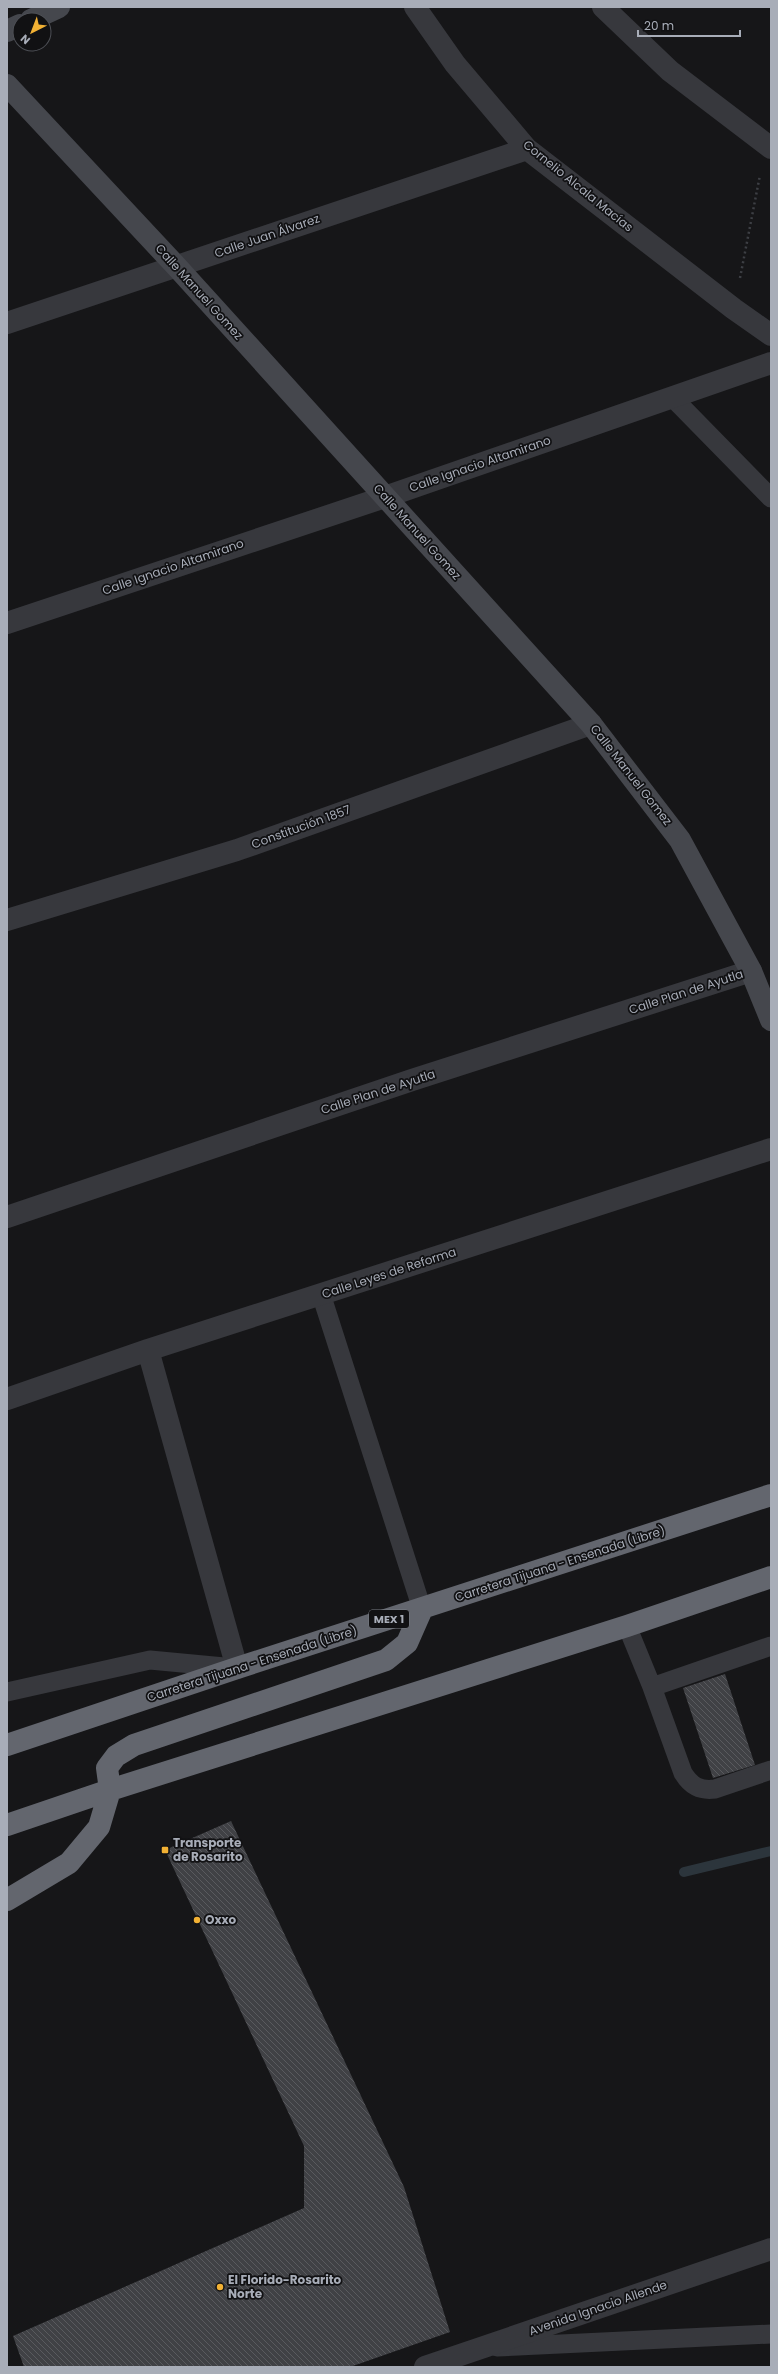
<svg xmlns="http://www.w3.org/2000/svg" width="778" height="2374" font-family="Poppins,sans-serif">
  <defs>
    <pattern id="building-back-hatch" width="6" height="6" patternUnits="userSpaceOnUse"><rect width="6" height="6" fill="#404145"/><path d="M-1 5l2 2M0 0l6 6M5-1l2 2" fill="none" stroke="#595a5e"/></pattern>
  </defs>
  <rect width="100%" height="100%" fill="#161618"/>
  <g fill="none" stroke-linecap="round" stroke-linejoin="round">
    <!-- stream -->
    <path stroke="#2c353c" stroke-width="10" d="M684 1872 771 1851"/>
  </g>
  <!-- building -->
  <path fill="url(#building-back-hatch)" d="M725 1674 755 1765 713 1778 683 1688Z
    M231 1821 404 2187 450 2332 350 2367H24L13 2336 304 2208V2146L165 1850Z"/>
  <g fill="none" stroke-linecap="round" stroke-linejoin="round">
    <!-- path -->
    <path stroke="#3d3f44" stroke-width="2.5" stroke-dasharray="2 3" stroke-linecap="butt" d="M740 278 760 175"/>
    <!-- lane -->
    <path stroke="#37383d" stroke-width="19" d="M673 398 771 498
      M321 1294 422 1609
      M627 1626 652 1687 771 1646
      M652 1687 683 1773C691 1786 700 1791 715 1789L771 1770
      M7 1692 150 1660 235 1668
      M497 2347 771 2334"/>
    <!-- street -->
    <path stroke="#37383d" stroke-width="22" d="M415 7 455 64 527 149 734 309 771 335
      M603 7 670 71 771 148
      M7 323 527 149
      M7 623 385 497 771 363
      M7 920 237 850 591 724
      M7 1217 412 1080 751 971
      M148 1350 237 1668
      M7 1399 148 1350 771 1149
      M425 2367 771 2249"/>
    <!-- secondary -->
    <path stroke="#45474d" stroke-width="22" d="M31 20 59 7
      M7 31 20 25
      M7 85 177 267 591 724 680 840 751 971 771 1020"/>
    <!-- highway -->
    <path stroke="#63666e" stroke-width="22" d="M7 1745 237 1668 771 1495
      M7 1825 110 1790 627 1626 771 1577
      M7 1900 69 1863 99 1827 110 1790 107 1768 116 1756 134 1745 386 1660 407 1643 422 1609"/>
  </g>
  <!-- markers -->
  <g fill="#f2b134" stroke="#111113" stroke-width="1.5">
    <rect x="161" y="1846" width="8" height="8" rx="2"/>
    <circle cx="197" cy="1920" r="4"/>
    <circle cx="220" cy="2287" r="4"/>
  </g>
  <g text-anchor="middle" stroke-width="3.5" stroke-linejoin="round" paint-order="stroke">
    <!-- shield labels -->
    <rect fill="#111113" stroke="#7b7e86" stroke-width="1" x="369" y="1610" width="40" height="18" rx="3"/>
    <g font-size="11" font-weight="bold" fill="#a8adb8">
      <text x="389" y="1623">MEX 1</text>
    </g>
    <!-- street labels -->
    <g font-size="12" fill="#a8adb8" stroke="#111113">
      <text transform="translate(578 186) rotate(39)" y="4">Cornelio Alcala Macías</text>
      <text transform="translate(267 236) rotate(-19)" y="4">Calle Juan Álvarez</text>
      <text transform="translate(199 292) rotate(48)" y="4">Calle Manuel Gomez</text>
      <text transform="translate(480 464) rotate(-19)" y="4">Calle Ignacio Altamirano</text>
      <text transform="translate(417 532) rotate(48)" y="4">Calle Manuel Gomez</text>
      <text transform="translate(173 567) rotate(-19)" y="4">Calle Ignacio Altamirano</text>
      <text transform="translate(631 775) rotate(52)" y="4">Calle Manuel Gomez</text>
      <text transform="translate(301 827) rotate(-20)" y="4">Constitución 1857</text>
      <text transform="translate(686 992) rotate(-18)" y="4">Calle Plan de Ayutla</text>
      <text transform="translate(378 1092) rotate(-18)" y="4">Calle Plan de Ayutla</text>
      <text transform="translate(389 1273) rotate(-18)" y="4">Calle Leyes de Reforma</text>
      <text transform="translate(560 1564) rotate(-18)" y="4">Carretera Tijuana - Ensenada (Libre)</text>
      <text transform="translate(252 1664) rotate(-18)" y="4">Carretera Tijuana - Ensenada (Libre)</text>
      <text transform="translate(598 2308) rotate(-19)" y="4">Avenida Ignacio Allende</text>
    </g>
    <!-- poi labels -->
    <g font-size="12" font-weight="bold" fill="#a8adb8" stroke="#111113" text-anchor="start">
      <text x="173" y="1847">Transporte<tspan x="173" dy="14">de Rosarito</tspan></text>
      <text x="205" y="1924">Oxxo</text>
      <text x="228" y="2284">El Florido-Rosarito<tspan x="228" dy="14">Norte</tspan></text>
    </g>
  </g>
  <!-- border -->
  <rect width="778" height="2374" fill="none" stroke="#a8adb8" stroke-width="16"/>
  <!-- north arrow -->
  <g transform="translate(32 32) rotate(222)"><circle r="19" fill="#111113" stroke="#4d4f55"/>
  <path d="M0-3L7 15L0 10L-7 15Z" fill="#f2b134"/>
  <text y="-6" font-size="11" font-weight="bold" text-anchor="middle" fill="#a8adb8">N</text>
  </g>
  <!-- scale -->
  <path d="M638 30v6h102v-6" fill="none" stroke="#a8adb8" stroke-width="2"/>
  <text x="644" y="30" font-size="12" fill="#a8adb8" stroke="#111113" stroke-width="3" paint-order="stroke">20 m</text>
</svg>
